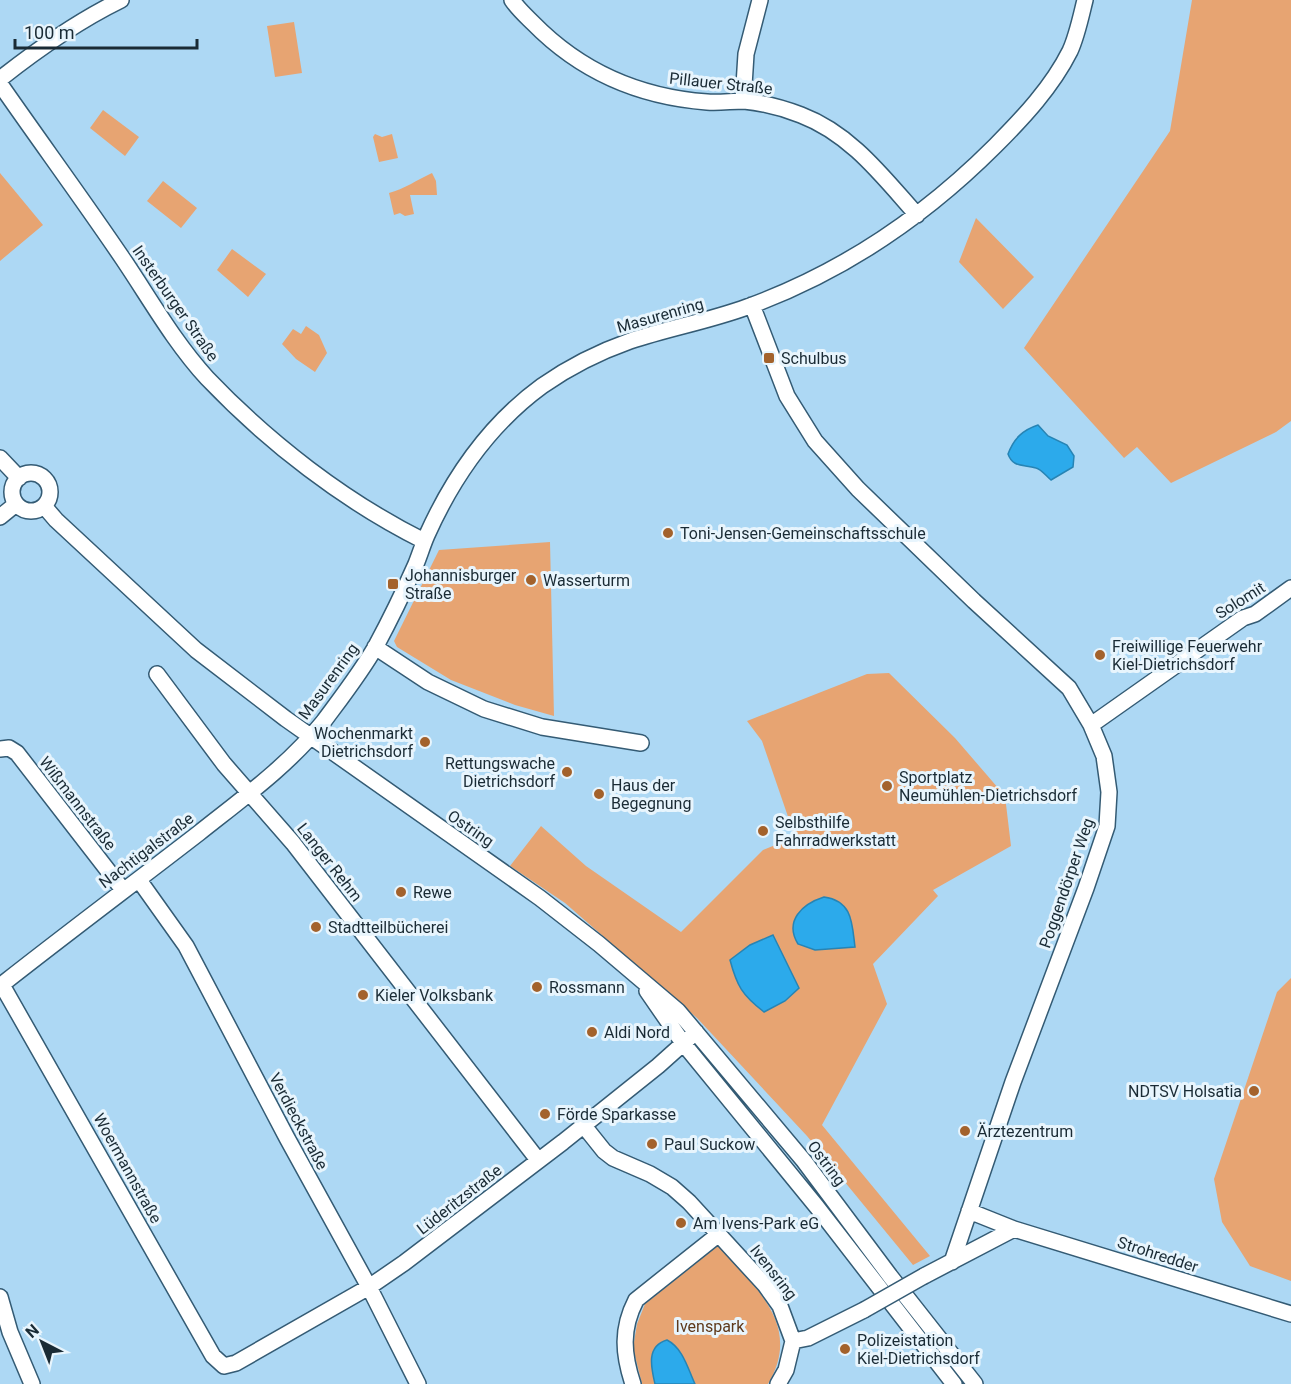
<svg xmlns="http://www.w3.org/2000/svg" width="1291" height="1384" font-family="Roboto,sans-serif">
  <rect width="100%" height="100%" fill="#add8f4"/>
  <!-- green -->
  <path fill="#e7a472" d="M1192 0H1291V421L1276 432 1171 483 1137 447 1124 458 1024 348 1170 131Z
    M294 22 302 73 275 77 267 26Z
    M103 110 139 137 125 156 90 128Z
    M375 134 382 137 392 134 398 158 379 162 373 137Z
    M0 173 43 225 0 261Z
    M432 173 436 181 437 195H410L414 214 405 216 400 213 394 215 389 193C404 189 417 180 432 173Z
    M163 181 197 208 181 228 147 201Z
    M976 218 1034 277 1003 309 959 262Z
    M232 249 266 274 248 297 217 270Z
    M306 326 319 335 327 353 315 372 296 359 282 344 293 329 301 334Z
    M550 542 554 716 515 705 451 680 397 647 394 641 439 550Z
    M889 673 955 738 1005 796 1011 846 933 890 938 896 873 964 887 1004 822 1125 930 1256 913 1265 807 1136 697 1018 565 903 510 866 541 826 586 866 681 932 763 850 795 837 762 741 747 721 867 674Z
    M1291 978V1281L1250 1266 1222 1222 1214 1179 1277 992Z
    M719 1245C755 1288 803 1325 768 1384H642L633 1348 637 1324 645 1304Z"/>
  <!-- water -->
  <path fill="#2caaeb" stroke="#2784b4" stroke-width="1.5" d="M1038 425 1048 436 1067 445 1074 456 1073 467 1051 480C1046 476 1041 469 1036 468 1023 464 1013 468 1008 454 1014 438 1023 430 1038 425Z
    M824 897C853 901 852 924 855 947L815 950 798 944C784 921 802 904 824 897Z
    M773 935 799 988 785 1001 764 1012C742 995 737 986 730 960L750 945Z
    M667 1340C683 1348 688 1369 695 1384H655C651 1367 646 1346 667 1340Z"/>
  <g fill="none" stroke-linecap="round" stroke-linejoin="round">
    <!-- minor casing -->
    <g stroke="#345b74" stroke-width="18">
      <path id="minor" d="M512 0C518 9 526 16 533 23 581 72 639 97 707 102 719 103 732 101 744 101 763 103 783 108 801 115 851 134 883 177 917 215
        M0 79C38 49 78 21 121 0
        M0 84C41 143 83 200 123 259 150 299 174 342 207 378 269 443 344 501 424 541
        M743 101 746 54 760 0
        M752 305 787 396 815 441 858 489 974 601 1069 688 1091 725 1104 756 1109 792 1107 826 1086 888 1013 1082 952 1262
        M0 458 19 478
        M12 492a19 19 0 1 1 38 0a19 19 0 1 1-38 0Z
        M44 506 56 520 196 650 286 719 540 898 599 944 678 1011 804 1161 890 1276 975 1384
        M0 517 16 504
        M375 647 428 682 484 709 542 727 641 743
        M157 674 224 764 293 843 538 1160
        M1091 725 1243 618 1255 614 1291 588
        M0 749 9 748 17 753 123 890
        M139 880 186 946 287 1138 369 1287 418 1384
        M2 985 213 1356 224 1366 236 1363 369 1287 404 1263 563 1142 658 1066 696 1032
        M0 986C66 934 133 884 199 833 243 798 289 765 324 721 341 698 362 671 376 646 390 620 404 591 416 564 420 554 423 544 427 535 453 477 490 424 542 386 569 367 599 352 630 341 669 328 709 321 747 307 841 273 924 217 995 146 1023 118 1052 87 1070 51 1077 36 1081 16 1085 0
        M647 991 683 1043 817 1207 954 1384
        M584 1126 604 1151 613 1158 650 1174 672 1187 689 1202 765 1285 780 1306 793 1341 786 1370 778 1384
        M969 1211 1014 1229
        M924 1276 1014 1229 1291 1314
        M0 1297 10 1332 32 1384
        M793 1341 808 1338 864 1310
        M633 1384C623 1354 621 1329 636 1300L719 1234"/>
    </g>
    <!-- minor -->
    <use href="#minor" stroke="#fff" stroke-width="15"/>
    <!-- minor-bridge casing -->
    <g stroke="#345b74" stroke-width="18" stroke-linecap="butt">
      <path id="minor-bridge" d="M864 1310 924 1276"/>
    </g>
    <!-- minor-bridge -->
    <use href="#minor-bridge" stroke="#fff" stroke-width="15"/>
  </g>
  <!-- markers -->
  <g fill="#a3622c" stroke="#e8f5fd" stroke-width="2">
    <rect x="763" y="352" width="12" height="12" rx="3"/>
    <circle cx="668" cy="533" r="6"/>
    <circle cx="531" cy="580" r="6"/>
    <rect x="387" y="578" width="12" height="12" rx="3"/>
    <circle cx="1100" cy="655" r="6"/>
    <circle cx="425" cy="742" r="6"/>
    <circle cx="567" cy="772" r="6"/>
    <circle cx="887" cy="786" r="6"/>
    <circle cx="599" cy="794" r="6"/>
    <circle cx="763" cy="831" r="6"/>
    <circle cx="401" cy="892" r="6"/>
    <circle cx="316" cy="927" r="6"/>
    <circle cx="537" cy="987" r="6"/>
    <circle cx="363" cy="995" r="6"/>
    <circle cx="592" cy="1032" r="6"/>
    <circle cx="1254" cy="1091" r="6"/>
    <circle cx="545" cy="1114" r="6"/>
    <circle cx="965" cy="1131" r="6"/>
    <circle cx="652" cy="1144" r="6"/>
    <circle cx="681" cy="1223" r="6"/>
    <circle cx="845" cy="1349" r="6"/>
  </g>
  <g text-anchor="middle" stroke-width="6" stroke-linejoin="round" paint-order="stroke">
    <!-- street labels -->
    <g font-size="16" fill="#1a2b35" stroke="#e8f5fd">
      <text transform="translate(721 83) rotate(6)" y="6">Pillauer Straße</text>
      <text transform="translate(176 303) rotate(55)" y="6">Insterburger Straße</text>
      <text transform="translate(660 315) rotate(-16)" y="6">Masurenring</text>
      <text transform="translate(1240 600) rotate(-32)" y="6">Solomit</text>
      <text transform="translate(328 681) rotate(-54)" y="6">Masurenring</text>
      <text transform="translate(78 803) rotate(52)" y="6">Wißmannstraße</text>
      <text transform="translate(471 828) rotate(34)" y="6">Ostring</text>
      <text transform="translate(146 850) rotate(-37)" y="6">Nachtigalstraße</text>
      <text transform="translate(330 862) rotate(52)" y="6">Langer Rehm</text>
      <text transform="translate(1066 883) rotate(-71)" y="6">Poggendörper Weg</text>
      <text transform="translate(299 1121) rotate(62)" y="6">Verdieckstraße</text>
      <text transform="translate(827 1163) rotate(53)" y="6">Ostring</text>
      <text transform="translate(128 1168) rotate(61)" y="6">Woermannstraße</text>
      <text transform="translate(459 1199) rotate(-38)" y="6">Lüderitzstraße</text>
      <text transform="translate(1158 1254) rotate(18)" y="6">Strohredder</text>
      <text transform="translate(774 1272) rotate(52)" y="6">Ivensring</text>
    </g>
    <!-- poi labels -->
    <g font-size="16" fill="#1a2b35" stroke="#e8f5fd" text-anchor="start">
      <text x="781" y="364">Schulbus</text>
      <text x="680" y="539">Toni-Jensen-Gemeinschaftsschule</text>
      <text x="405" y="581">Johannisburger<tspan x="405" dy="18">Straße</tspan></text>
      <text x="543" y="586">Wasserturm</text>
      <text x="1112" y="652">Freiwillige Feuerwehr<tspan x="1112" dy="18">Kiel-Dietrichsdorf</tspan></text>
      <text x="413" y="739" text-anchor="end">Wochenmarkt<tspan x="413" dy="18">Dietrichsdorf</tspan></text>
      <text x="555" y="769" text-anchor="end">Rettungswache<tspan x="555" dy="18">Dietrichsdorf</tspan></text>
      <text x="899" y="783">Sportplatz<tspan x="899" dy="18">Neumühlen-Dietrichsdorf</tspan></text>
      <text x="611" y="791">Haus der<tspan x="611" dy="18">Begegnung</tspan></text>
      <text x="775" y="828">Selbsthilfe<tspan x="775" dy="18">Fahrradwerkstatt</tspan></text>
      <text x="413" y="898">Rewe</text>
      <text x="328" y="933">Stadtteilbücherei</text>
      <text x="549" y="993">Rossmann</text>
      <text x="375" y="1001">Kieler Volksbank</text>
      <text x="604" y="1038">Aldi Nord</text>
      <text x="1242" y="1097" text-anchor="end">NDTSV Holsatia</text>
      <text x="557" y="1120">Förde Sparkasse</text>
      <text x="977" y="1137">Ärztezentrum</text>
      <text x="664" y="1150">Paul Suckow</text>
      <text x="693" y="1229">Am Ivens-Park eG</text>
      <text x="857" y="1346">Polizeistation<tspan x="857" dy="18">Kiel-Dietrichsdorf</tspan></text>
    </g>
    <!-- park labels -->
    <g font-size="16" fill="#5e391b" stroke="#e8f5fd">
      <text x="710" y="1332">Ivenspark</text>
    </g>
  </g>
  <!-- north arrow -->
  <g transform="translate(42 1342) rotate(318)" stroke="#e8f5fd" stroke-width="4.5" paint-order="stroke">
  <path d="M0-4.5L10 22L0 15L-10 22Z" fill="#1a2b35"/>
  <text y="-9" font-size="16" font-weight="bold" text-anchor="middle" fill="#1a2b35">N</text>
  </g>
  <!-- scale -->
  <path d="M15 39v9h182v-9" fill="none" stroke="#1a2b35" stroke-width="3"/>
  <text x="24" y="39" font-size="18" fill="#1a2b35" stroke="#e8f5fd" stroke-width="4.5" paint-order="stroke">100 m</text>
</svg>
